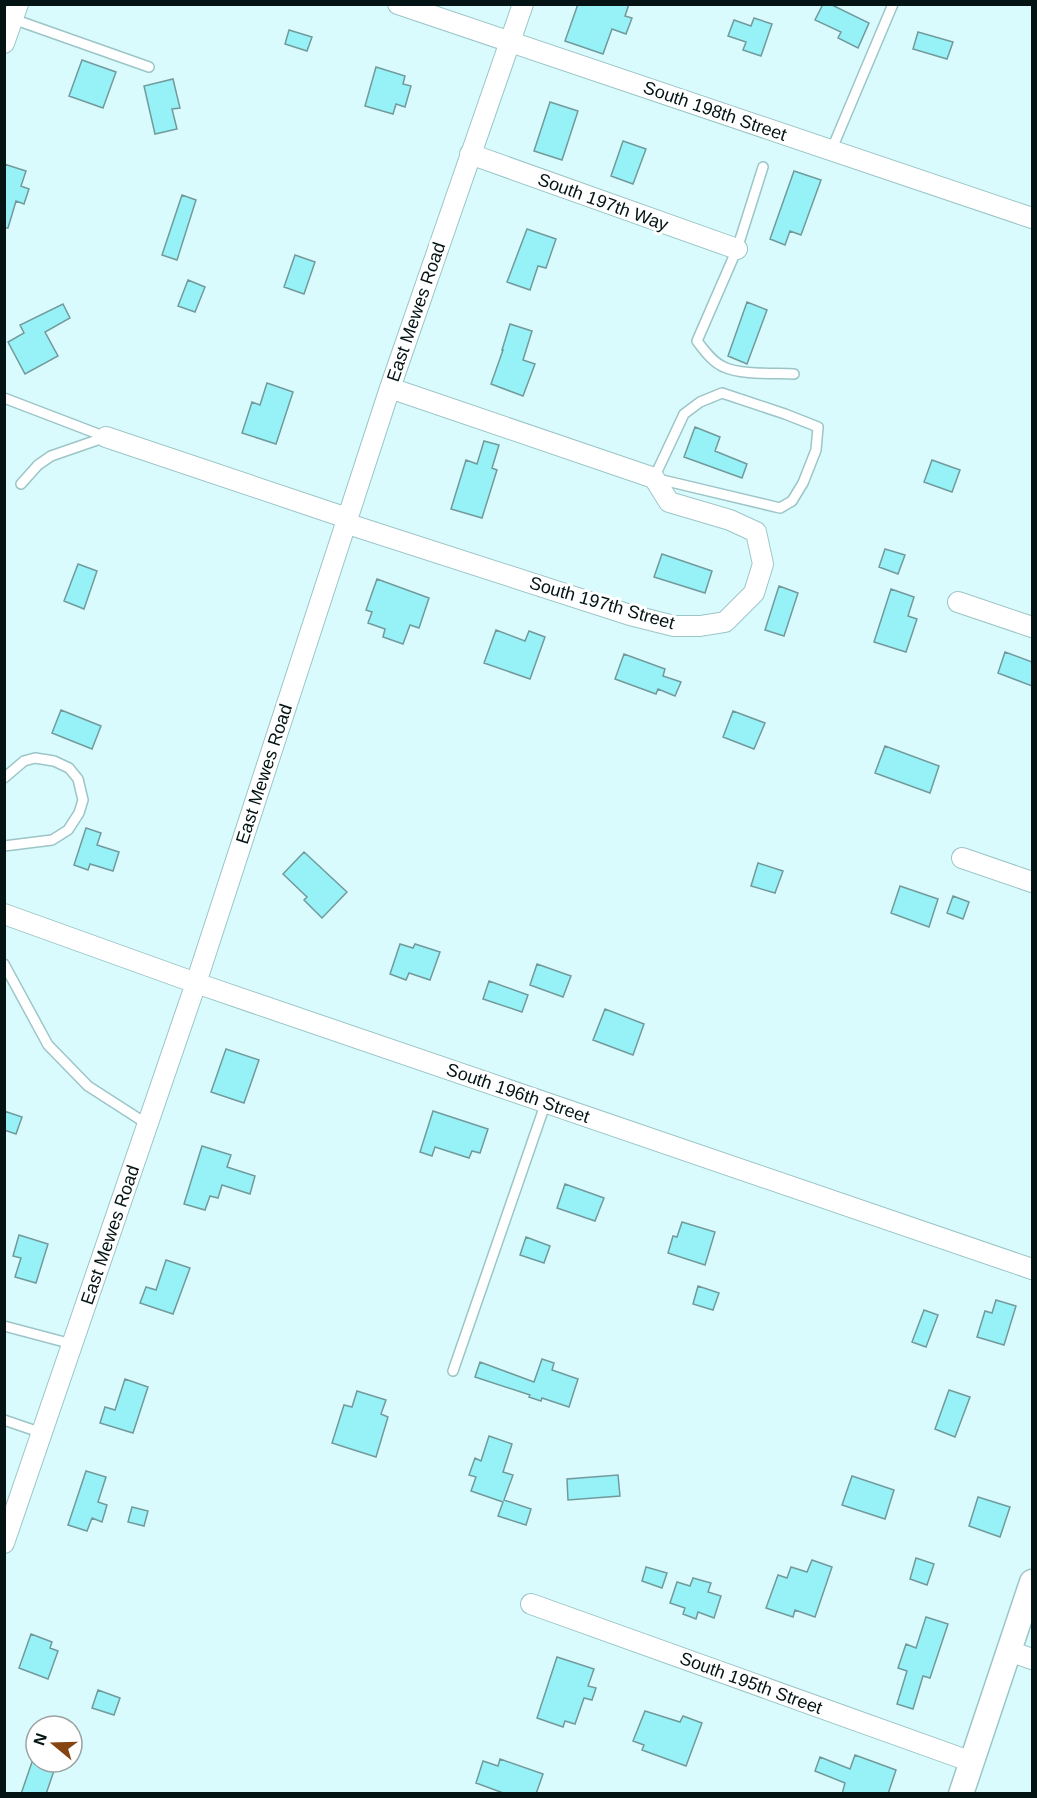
<svg xmlns="http://www.w3.org/2000/svg" width="1037" height="1798" font-family="Helvetica,sans-serif">
  <rect width="100%" height="100%" fill="#dafbfd"/>
  <!-- building -->
  <path fill="#96f2f6" stroke="#729a9c" stroke-width="1.5" d="M578 4H629L625 16 632 18 626 34 612 29 603 54 565 41Z
    M823 4H830L869 23 858 48 838 38 841 32 815 20Z
    M754 18 772 24 761 56 743 50 746 42 728 36 734 20 751 26Z
    M289 30 312 37 307 51 285 44Z
    M918 32 953 42 947 59 913 49Z
    M82 60 116 72 103 108 69 96Z
    M376 67 405 76 403 84 411 86 405 107 396 104 393 114 365 106Z
    M173 79 180 108 172 109 177 129 155 134 144 86Z
    M550 102 578 111 562 160 534 151Z
    M623 141 646 149 633 184 611 176Z
    M4 164 26 171 21 186 29 189 24 204 16 201 8 228H4Z
    M794 171 821 180 801 235 790 231 785 245 770 239Z
    M182 195 196 200 177 260 162 255Z
    M527 229 556 239 546 268 538 266 530 290 507 282Z
    M295 255 315 262 304 294 284 287Z
    M188 280 205 287 195 312 178 306Z
    M747 302 767 310 747 364 728 356Z
    M63 304 70 318 45 332 58 356 25 374 8 342 24 333 20 325Z
    M510 324 532 331 523 360 535 364 523 396 491 384 503 350H502Z
    M267 383 293 392 276 444 242 433 252 402 260 405Z
    M695 427 720 437 715 451 747 464 742 478 684 457Z
    M484 441 499 445 492 468 497 470 482 518 451 509 466 460 477 464Z
    M932 460 960 470 952 492 924 482Z
    M885 549 905 555 898 574 879 567Z
    M662 554 712 571 705 593 654 577Z
    M78 564 97 571 84 609 64 601Z
    M377 579 429 598 419 628 410 625 403 644 383 637 385 629 368 623 372 612 366 610Z
    M779 586 798 593 784 636 765 630Z
    M891 589 914 597 908 616 917 619 906 652 874 642Z
    M496 630 525 641 529 631 545 637 530 679 484 663Z
    M1005 652 1032 662V686L998 673Z
    M624 654 665 669 663 676 681 682 675 696 658 689 656 694 615 679Z
    M61 710 101 726 92 749 52 733Z
    M733 711 765 723 754 749 723 737Z
    M885 746 939 766 930 793 875 773Z
    M86 828 101 833 97 845 119 852 113 871 90 864 88 870 74 865Z
    M304 852 347 892 322 918 304 900 307 897 283 874Z
    M758 863 783 871 775 893 751 886Z
    M900 886 938 899 929 927 891 913Z
    M953 896 969 902 963 919 947 913Z
    M400 944 413 948 415 944 440 952 430 980 409 973 406 980 390 974Z
    M537 964 571 976 563 997 530 985Z
    M489 981 528 995 522 1012 483 999Z
    M605 1009 644 1024 633 1055 593 1040Z
    M226 1049 259 1060 244 1103 211 1092Z
    M4 1111 22 1117 16 1134 4 1130Z
    M433 1111 488 1129 480 1153 472 1151 469 1158 435 1147 432 1156 420 1152Z
    M202 1146 231 1155 227 1167 255 1176 250 1194 222 1185 218 1198 210 1196 205 1210 184 1204Z
    M565 1184 604 1198 595 1221 557 1208Z
    M682 1222 715 1232 705 1265 668 1253 673 1236 677 1237Z
    M19 1235 48 1244 36 1283 15 1277 21 1258 13 1256Z
    M526 1237 550 1246 544 1263 520 1255Z
    M166 1260 190 1268 173 1314 140 1303 146 1287 156 1290Z
    M698 1286 719 1293 713 1310 693 1304Z
    M996 1300 1016 1306 1004 1345 977 1337 985 1311 992 1313Z
    M924 1310 938 1315 926 1347 912 1342Z
    M542 1359 554 1363 552 1370 578 1379 569 1407 542 1398 541 1401 529 1397 530 1395 475 1377 480 1362 534 1382Z
    M125 1379 148 1387 133 1433 100 1423 105 1407 115 1410Z
    M949 1390 970 1397 955 1437 935 1429Z
    M357 1391 386 1400 381 1414 388 1417 376 1457 332 1443 344 1405 352 1407Z
    M489 1436 512 1444 503 1472 513 1475 504 1500 531 1509 526 1525 498 1516 503 1502 471 1491 476 1477 469 1475 475 1458 481 1461Z
    M86 1471 106 1477 98 1502 107 1505 102 1522 92 1518 87 1531 68 1525Z
    M618 1475 620 1496 568 1500 567 1479Z
    M852 1476 894 1490 885 1519 842 1505Z
    M978 1497 1010 1507 1000 1537 969 1526Z
    M132 1507 148 1511 144 1526 128 1522Z
    M916 1558 934 1564 927 1585 910 1579Z
    M812 1560 832 1567 815 1617 795 1610 793 1617 766 1608 778 1575 787 1578 791 1567 807 1572Z
    M646 1567 667 1573 662 1588 642 1581Z
    M693 1578 711 1583 708 1592 721 1596 714 1618 698 1612 696 1619 683 1614 685 1608 670 1603 677 1582 690 1586Z
    M926 1617 948 1624 930 1678 923 1676 913 1709 897 1704 907 1671 898 1668 906 1644 916 1648Z
    M31 1634 52 1642 50 1648 58 1651 48 1679 19 1668Z
    M557 1657 594 1669 588 1686 596 1688 592 1700 584 1698 575 1724 565 1721 563 1727 537 1718Z
    M98 1690 120 1698 114 1715 92 1708Z
    M645 1711 680 1722 683 1716 702 1723 686 1766 642 1750 644 1745 633 1741Z
    M855 1755 896 1770 888 1794H842L845 1783 815 1771 820 1757 850 1769Z
    M500 1759 543 1774 536 1794H506L476 1783 483 1761 498 1766Z
    M32 1762H57L46 1794H21Z"/>
  <g fill="none" stroke-linecap="round" stroke-linejoin="round">
    <!-- service casing -->
    <g stroke="#9cc5c7" stroke-width="12">
      <path id="service" d="M13 19 149 67
        M831 151 893 4
        M763 167 737 249 697 341C704 350 713 363 724 367 740 375 775 373 794 374
        M722 393 785 414 818 427 816 450 803 483 792 501 780 508 654 478 684 414 700 402Z
        M4 398 106 437
        M21 484 38 465 51 456 106 437
        M4 778 24 761 35 758 54 761 69 768 78 779 83 800 79 813 68 830 52 840 4 846
        M4 964 48 1045 88 1086 147 1124
        M4 1326 72 1344
        M453 1371 546 1102
        M4 1420 42 1433"/>
    </g>
    <!-- minor casing -->
    <g stroke="#9cc5c7" stroke-width="22">
      <path id="minor" d="M398 4 1032 218
        M4 43 18 4
        M470 154 737 249
        M106 437 347 518
        M345 523 630 615 674 626H700L725 622 754 593 763 564 756 532 730 520 669 502 654 478 390 388
        M958 602 1032 627
        M962 858 1032 882
        M4 914 196 983 1032 1269
        M4 1543 196 983 390 388 523 4
        M531 1604 972 1762
        M1009 1651 1032 1659"/>
    </g>
    <!-- tertiary casing -->
    <g stroke="#9cc5c7" stroke-width="27">
      <path id="tertiary" d="M961 1794 1032 1582"/>
    </g>
    <!-- service -->
    <use href="#service" stroke="#fff" stroke-width="9"/>
    <!-- minor -->
    <use href="#minor" stroke="#fff" stroke-width="20"/>
    <!-- tertiary -->
    <use href="#tertiary" stroke="#fff" stroke-width="24"/>
  </g>
  <g text-anchor="middle" stroke-width="6" stroke-linejoin="round" paint-order="stroke">
    <!-- street labels -->
    <g font-size="18" fill="#041314" stroke="#fff">
      <text transform="translate(715 111) rotate(19)" y="6">South 198th Street</text>
      <text transform="translate(603 202) rotate(20)" y="6">South 197th Way</text>
      <text transform="translate(416 312) rotate(-71)" y="6">East Mewes Road</text>
      <text transform="translate(602 603) rotate(16)" y="6">South 197th Street</text>
      <text transform="translate(264 774) rotate(-72)" y="6">East Mewes Road</text>
      <text transform="translate(518 1093) rotate(19)" y="6">South 196th Street</text>
      <text transform="translate(110 1235) rotate(-71)" y="6">East Mewes Road</text>
      <text transform="translate(751 1683) rotate(20)" y="6">South 195th Street</text>
    </g>
  </g>
  <!-- border -->
  <rect width="1037" height="1798" fill="none" stroke="#041314" stroke-width="12"/>
  <!-- north arrow -->
  <g transform="translate(54 1744) rotate(289)"><circle r="28" fill="#ffffff" stroke="#9ba1a1" stroke-width="1.5"/>
  <path d="M0-4.5L10 22L0 15L-10 22Z" fill="#864411"/>
  <text y="-9" font-size="16" font-weight="bold" text-anchor="middle" fill="#041314">N</text>
  </g>
</svg>
